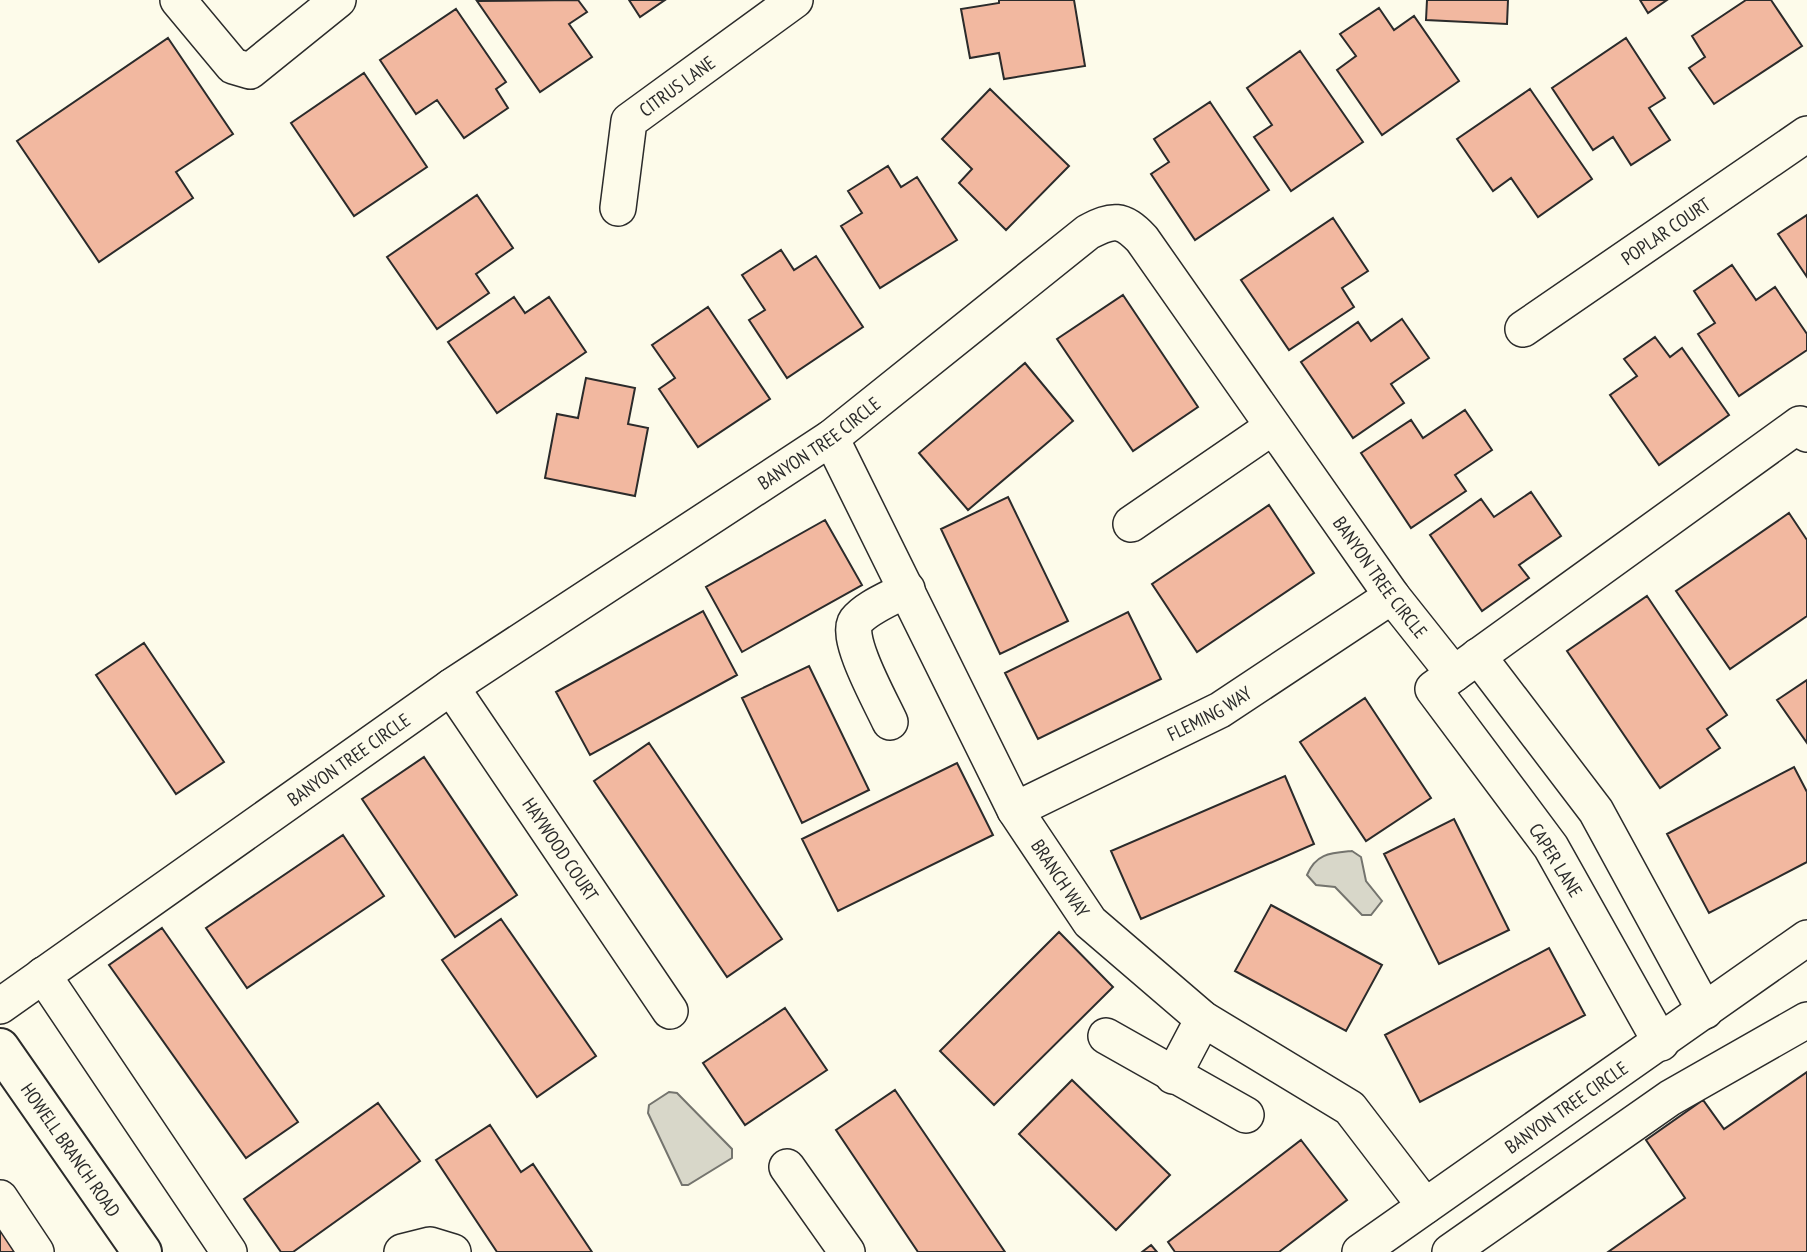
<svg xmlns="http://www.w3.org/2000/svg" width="1807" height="1252" font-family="'PT Sans Narrow',sans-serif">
  <rect width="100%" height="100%" fill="#fdfbea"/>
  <!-- water -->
  <path fill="#d8d7c9" stroke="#74746e" stroke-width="2" d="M1352 851 1361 857 1366 881 1382 901 1371 915H1362L1335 887 1316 885 1307 875C1316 853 1331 853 1352 851Z
    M669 1092 677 1093 732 1149V1158L688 1185H682L648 1113 649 1105Z"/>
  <!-- building -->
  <path fill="#f2b8a0" stroke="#2b2b2b" stroke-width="2" d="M578 0 587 12 569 24 592 57 540 92 477 1Z
    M629 0H665L640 17Z
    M999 0H1074L1085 66 1004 79 999 53 970 58 961 9 999 3Z
    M1427 0H1508L1507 24 1426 20Z
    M1640 0H1667L1648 13Z
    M1746 0H1771L1802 46 1714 104 1689 68 1705 57 1692 36Z
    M1379 8 1394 30 1414 16 1459 81 1382 135 1337 70 1356 56 1340 34Z
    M456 9 506 82 496 89 508 108 464 138 437 100 416 114 380 60Z
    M168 38 233 134 176 172 193 198 99 262 17 141Z
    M1626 38 1665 98 1649 108 1670 140 1631 165 1613 137 1593 150 1552 88Z
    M1300 51 1363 142 1291 191 1254 137 1272 125 1247 88Z
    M364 73 427 167 354 216 291 123Z
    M990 89 1069 166 1006 230 959 183 972 169 942 139Z
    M1530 89 1592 179 1538 217 1511 178 1493 191 1457 139Z
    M1210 102 1269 190 1195 240 1151 174 1169 162 1154 139Z
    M888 166 901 187 917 177 957 240 880 288 841 226 862 213 848 191Z
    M477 195 513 248 476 274 489 293 437 329 387 257Z
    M1807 215V277L1778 234Z
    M1333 218 1368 271 1342 288 1354 307 1289 350 1241 280Z
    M781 250 794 270 816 256 863 327 787 378 749 320 765 310 742 275Z
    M1732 265 1756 300 1775 287 1807 334V350L1739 396 1698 334 1715 323 1694 291Z
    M1123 295 1198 407 1133 451 1057 339Z
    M514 297 525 313 549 297 586 352 497 413 448 342Z
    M708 307 770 399 698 447 659 389 675 378 652 345Z
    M1402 319 1429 358 1391 384 1404 403 1353 438 1301 362 1358 322 1371 341Z
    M1655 337 1670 357 1682 348 1729 415 1659 465 1610 395 1637 376 1624 359Z
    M1025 363 1073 421 968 510 919 453Z
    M586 378 635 388 628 424 648 428 635 496 545 478 557 414 578 418Z
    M1465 410 1492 450 1455 475 1466 491 1411 528 1361 453 1411 420 1423 438Z
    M1531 492 1561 536 1519 565 1529 578 1482 611 1430 535 1481 499 1494 517Z
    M1008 497 1068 621 1000 654 941 529Z
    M1269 505 1314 573 1197 652 1152 584Z
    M1789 513 1807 540V616L1730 669 1676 591Z
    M825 520 862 585 742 652 706 587Z
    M1647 596 1727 715 1707 729 1720 748 1660 788 1567 651Z
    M703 611 737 675 590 755 556 692Z
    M1128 612 1161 679 1038 739 1005 673Z
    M144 643 224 762 176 794 96 675Z
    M809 666 869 790 802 823 742 698Z
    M1807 680V743L1777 700Z
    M1365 698 1431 798 1366 841 1300 742Z
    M649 743 782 939 727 977 594 781Z
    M424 757 517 895 455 937 362 799Z
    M957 763 993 835 838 911 802 839Z
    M1794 767 1807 792V862L1709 913 1667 834Z
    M1285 776 1314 844 1141 919 1111 851Z
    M1454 819 1509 930 1439 964 1384 854Z
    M343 835 384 896 247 988 206 928Z
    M1271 905 1382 965 1346 1031 1235 971Z
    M501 919 596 1056 537 1097 442 960Z
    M162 928 298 1122 246 1158 109 965Z
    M1059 932 1113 987 994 1105 940 1051Z
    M1549 948 1585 1015 1420 1102 1385 1035Z
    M785 1008 827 1070 745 1125 703 1063Z
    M1807 1072V1252H1608L1685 1198 1646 1140 1703 1100 1724 1129Z
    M1072 1080 1170 1175 1116 1230 1019 1134Z
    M895 1090 1005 1252H918L836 1130Z
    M378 1103 420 1161 293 1252H281L244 1199Z
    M490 1125 521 1172 533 1164 592 1252H497L436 1160Z
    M1301 1140 1347 1200 1279 1252H1175L1168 1242Z
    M0 1225 18 1252H0Z
    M1151 1245 1157 1252H1142Z"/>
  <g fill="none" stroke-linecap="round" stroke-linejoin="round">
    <!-- minor casing -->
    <g stroke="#2b2b2b" stroke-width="38">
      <g id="minor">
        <path d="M178 0 233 66 250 71 338 0"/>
        <path id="s1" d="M618 208 629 121 795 0"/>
        <path id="s2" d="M1523 329 1807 134"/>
        <path id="s3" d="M831 438 1015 810 1090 922 1203 1019 1350 1108 1425 1206"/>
        <path d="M1131 524 1271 428"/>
        <path d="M1478 656 1596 811 1705 1011"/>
        <path id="s4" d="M451 687 670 1011"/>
        <path d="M890 722C882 704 844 637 856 621 867 607 892 598 907 589"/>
        <path id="s5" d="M1015 810 1220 710 1392 596"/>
        <path d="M43 975 229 1252"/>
        <path id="s6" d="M0 1006 451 687 831 438 1088 232C1113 219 1122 218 1142 239L1392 596 1454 674"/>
        <path d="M1106 1036 1246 1115"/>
        <path d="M1661 1043 1551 847 1433 689 1800 424 1807 434"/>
        <path d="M1173 1076 1203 1019"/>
        <path d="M787 1167 847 1252"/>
        <path d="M0 1198 36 1252"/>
        <path d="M402 1252 430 1245 453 1252"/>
        <path id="s7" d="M1360 1252 1807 938"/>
        <path d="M1450 1252 1670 1098 1807 1020"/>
      </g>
    </g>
    <!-- major casing -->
    <g stroke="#2b2b2b" stroke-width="42">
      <g id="major">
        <path id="s8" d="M0 1048 142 1252"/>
      </g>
    </g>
    <!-- minor -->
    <use href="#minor" stroke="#fdfbea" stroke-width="35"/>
    <!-- major -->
    <use href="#major" stroke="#fdfbea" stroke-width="38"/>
  </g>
  <g text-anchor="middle" stroke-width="5" stroke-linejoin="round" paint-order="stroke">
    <!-- street labels -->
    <g font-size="19" fill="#2b2b2b" stroke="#fdfbea">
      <text dy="7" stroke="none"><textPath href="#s1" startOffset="147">CITRUS LANE</textPath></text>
      <text dy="7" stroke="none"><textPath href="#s2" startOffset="173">POPLAR COURT</textPath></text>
      <text dy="7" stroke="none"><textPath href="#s6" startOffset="994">BANYON TREE CIRCLE</textPath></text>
      <text dy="7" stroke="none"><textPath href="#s6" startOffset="1811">BANYON TREE CIRCLE</textPath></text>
      <text dy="7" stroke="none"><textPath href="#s5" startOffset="217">FLEMING WAY</textPath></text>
      <text dy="7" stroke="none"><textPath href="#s6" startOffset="427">BANYON TREE CIRCLE</textPath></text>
      <text dy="7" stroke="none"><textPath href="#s4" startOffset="196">HAYWOOD COURT</textPath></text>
      <text transform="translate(1556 860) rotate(58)" y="7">CAPER LANE</text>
      <text dy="7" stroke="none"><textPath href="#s3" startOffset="497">BRANCH WAY</textPath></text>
      <text dy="7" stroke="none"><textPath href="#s7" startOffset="252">BANYON TREE CIRCLE</textPath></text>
      <text dy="7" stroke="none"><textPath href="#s8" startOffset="124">HOWELL BRANCH ROAD</textPath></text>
    </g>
  </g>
</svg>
